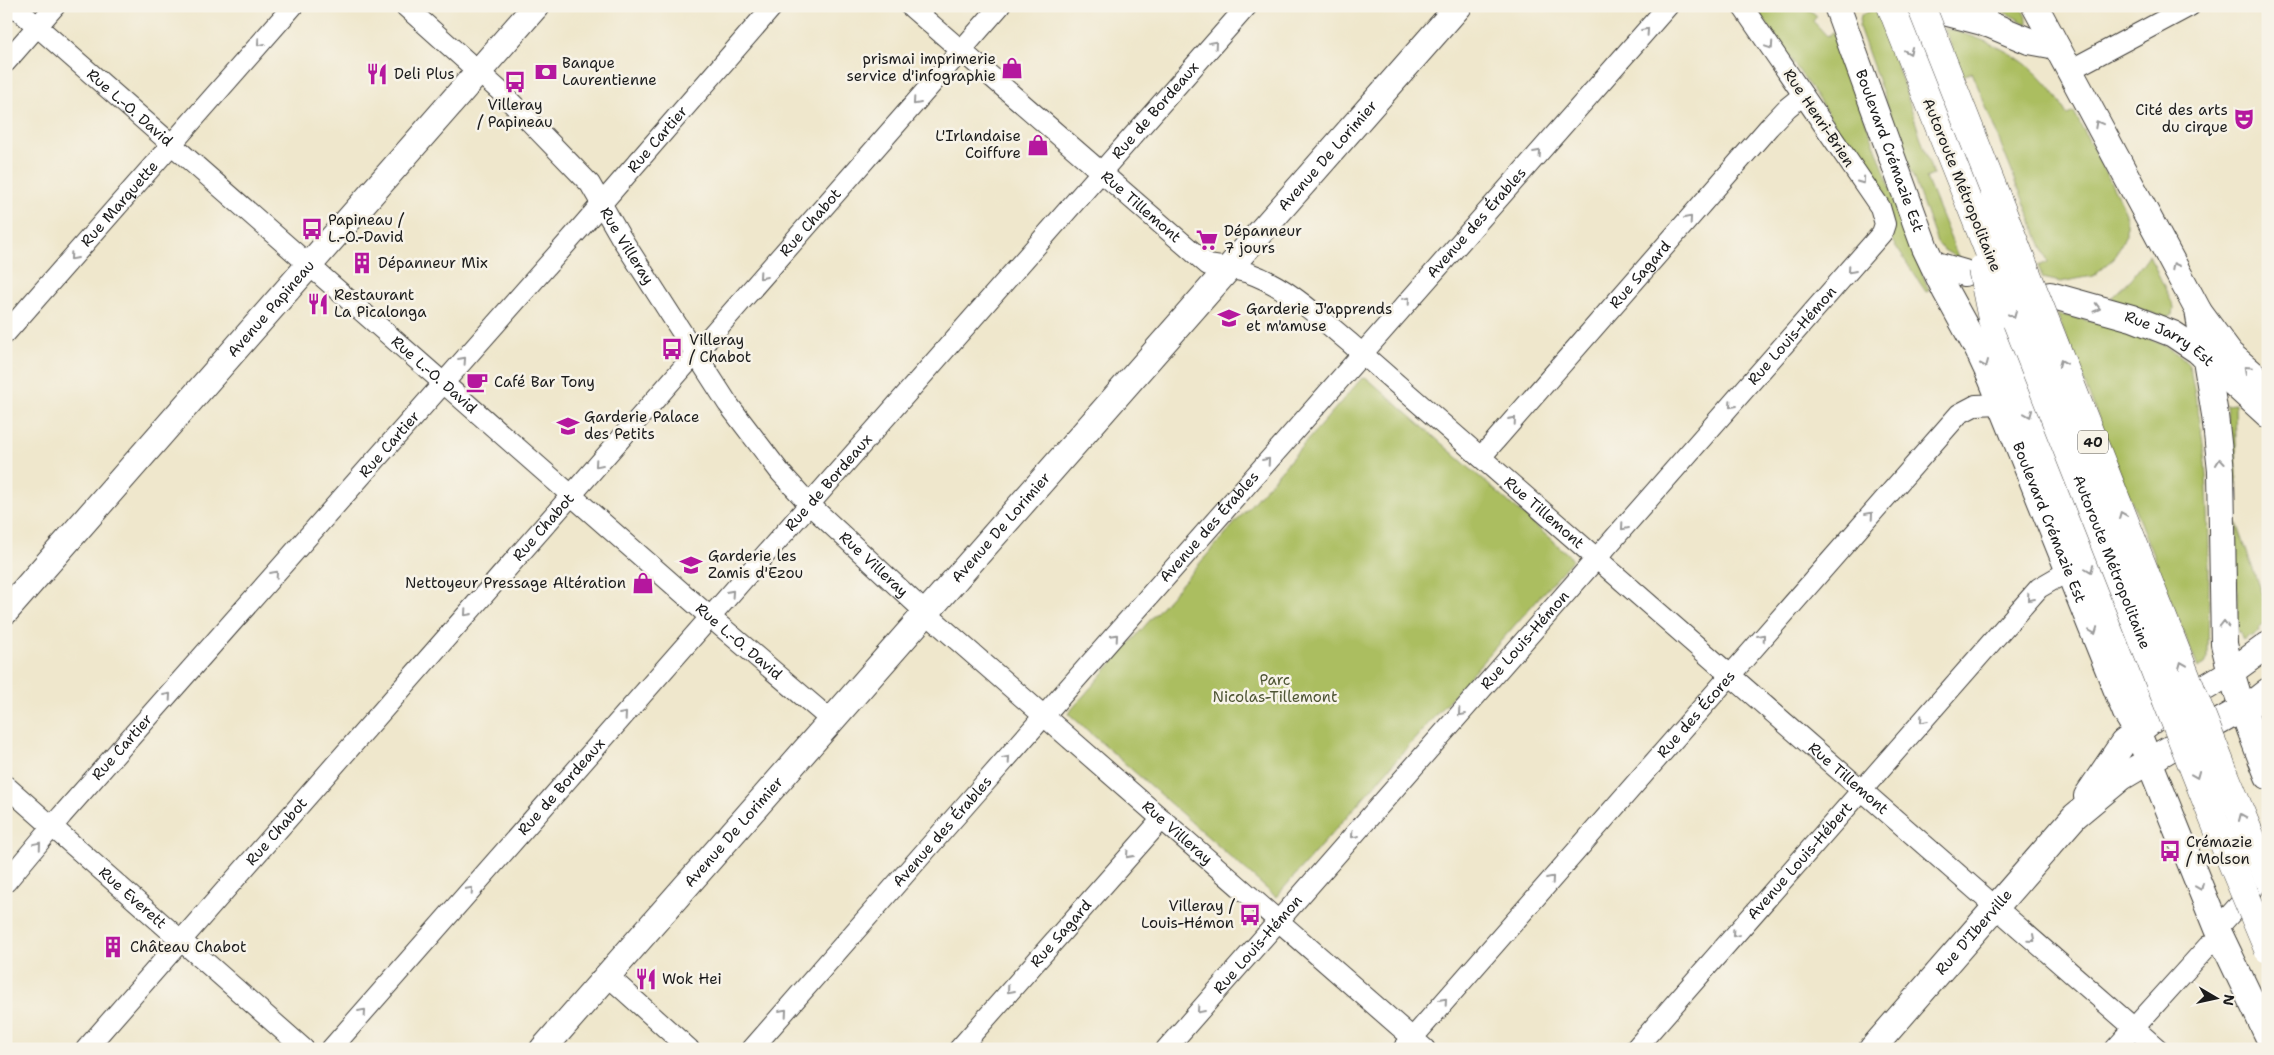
<svg xmlns="http://www.w3.org/2000/svg" width="2274" height="1055" font-family="'Shantell Sans',sans-serif">
  <rect width="100%" height="100%" fill="#f7f3e8"/>
  <filter id="ink" filterUnits="userSpaceOnUse"><feTurbulence type="fractalNoise" baseFrequency=".02" numOctaves="2"/><feDisplacementMap in="SourceGraphic" scale="10" xChannelSelector="R" yChannelSelector="G"/><feConvolveMatrix kernelMatrix="1 2 1 2 8 2 1 2 1" color-interpolation-filters="sRGB"/></filter>
  <filter id="wash" filterUnits="userSpaceOnUse"><feTurbulence type="fractalNoise" baseFrequency=".0096" numOctaves="4" result="noise"/><feDisplacementMap in="SourceGraphic" scale="20" xChannelSelector="R" yChannelSelector="G"/><feGaussianBlur stdDeviation="1.12" result="paint"/><feColorMatrix in="noise" values="0 0 0 0 0 0 0 0 0 0 0 0 0 0 0 0 0 1.4 0 .05"/><feComposite in="paint" operator="in"/></filter>
  <g filter="url(#wash)">
    <rect width="100%" height="100%" fill="#efe7cc"/>
    <!-- green -->
    <path fill="#abbe61" stroke="#646d3e" d="M1755 6H1805L1817 16 1813 21 1827 36 1833 33 1929 291 1926 292 1891 239 1893 229 1885 198Z
      M1993 6H2021L2028 22 2027 24Z
      M1872 10 1878 11 1882 20 1933 175 1926 178 1959 259 1944 250 1937 243 1859 27 1861 15Z
      M1944 28C1998 42 2041 63 2067 115L2074 112 2121 202 2126 214V234L2115 257 2093 276 2060 282 2043 278 2038 266 2048 262 1972 72 1963 76Z
      M2149 255 2174 307 2173 315 2165 318 2111 298 2132 278Z
      M2057 314C2090 321 2162 336 2185 360 2191 365 2191 377 2193 385 2213 473 2209 568 2208 658L2205 664 2198 668Z
      M1362 378 1368 379 1570 556 1572 560 1276 897 1069 714 1072 709Z
      M2235 404 2237 479 2236 491 2226 405Z
      M2237 523 2268 613V625L2264 624 2259 629 2260 631 2251 637 2249 635 2243 640 2240 632 2237 631Z"/>
  </g>
  <g filter="url(#ink)">
    <g fill="none" stroke-linecap="round" stroke-linejoin="round">
      <!-- minor casing -->
      <g stroke="#3c3a36" stroke-width="22">
        <g id="minor">
          <path id="s1" d="M14 6 710 617 832 721"/>
          <path id="s2" d="M405 6 501 92 590 184 620 236 728 404 780 472 810 505 926 613 1425 1049"/>
          <path id="s3" d="M910 6 1208 265C1222 267 1236 269 1249 273 1287 286 1320 318 1350 343L2158 1049"/>
          <path d="M6 62 55 6"/>
          <path d="M2070 70 2190 6"/>
          <path id="s4" d="M6 333 293 6"/>
          <path id="s5" d="M1481 457 1769 127 1787 108 1803 95"/>
          <path id="s6" d="M6 786 304 1049"/>
          <path id="s7" d="M6 882 62 815 583 225 773 6"/>
          <path d="M2217 929 2254 888"/>
          <path d="M608 976 689 1049"/>
          <path id="s8" d="M86 1049 1000 6"/>
          <path id="s9" d="M331 1049 1247 6"/>
          <path id="s10" d="M752 1049C1057 701 1361 352 1668 6"/>
          <path id="s11" d="M959 1049 1162 819"/>
          <path id="s12" d="M1166 1049 1882 233 1885 224 1880 207 1742 6"/>
          <path id="s13" d="M1403 1049 1959 414 1976 405 2001 404"/>
          <path id="s14" d="M1635 1049 2039 588 2070 570"/>
          <path d="M2115 1049 2208 946"/>
        </g>
      </g>
      <!-- major casing -->
      <g stroke="#3c3a36" stroke-width="28">
        <g id="major">
          <path id="s15" d="M1837 6 1925 248 1945 290 1978 350 1991 378 2126 713 2137 731 2217 929 2268 1036"/>
          <path d="M2035 6 2198 310 2215 415 2221 471 2224 644C2234 689 2251 733 2268 776"/>
          <path d="M1936 10 1986 23 2029 41 2056 46"/>
          <path d="M1933 264 1964 273"/>
          <path id="s16" d="M2050 295 2132 318 2173 334 2197 350 2268 415"/>
          <path d="M2199 312 2230 354 2268 387"/>
          <path id="s17" d="M6 611 536 6"/>
          <path d="M2206 687 2231 672 2268 645"/>
          <path d="M2219 722 2254 702 2268 691"/>
          <path d="M2087 796 2123 743 2158 716"/>
          <path id="s18" d="M543 1049 1459 6"/>
          <path id="s19" d="M1872 1049 2075 816 2122 777 2171 748"/>
        </g>
      </g>
      <!-- highway casing -->
      <g stroke="#3c3a36" stroke-width="29">
        <path id="highway" d="M1891 6 1970 204
          M1975 6 1986 23
          M1992 319 2139 695 2137 731"/>
      </g>
      <!-- minor -->
      <use href="#minor" stroke="#fff" stroke-width="20"/>
      <!-- major -->
      <use href="#major" stroke="#fff" stroke-width="26"/>
      <!-- highway -->
      <use href="#highway" stroke="#fff" stroke-width="28"/>
      <!-- highway-bridge casing -->
      <g stroke="#3c3a36" stroke-width="29" stroke-linecap="butt">
        <g id="highway-bridge">
          <path d="M1921 6 2227 780 2268 878"/>
          <path id="s20" d="M1970 204 2214 820 2268 949"/>
          <path d="M1982 269 1992 319"/>
        </g>
      </g>
      <!-- highway-bridge -->
      <use href="#highway-bridge" stroke="#fff" stroke-width="28"/>
    </g>
    <!-- one-way arrows -->
    <defs><path id="oneway-chevron" d="M-2-3.5L2.5 0L-2 3.5" fill="none" stroke-width="1.6" stroke-linecap="round" stroke-linejoin="round" transform="scale(1.25)"/></defs>
    <g stroke="#999">
      <use href="#oneway-chevron" transform="translate(1646 31) rotate(-48)"/>
      <use href="#oneway-chevron" transform="translate(260 43) rotate(131)"/>
      <use href="#oneway-chevron" transform="translate(1214 44) rotate(-49)"/>
      <use href="#oneway-chevron" transform="translate(1770 46) rotate(56)"/>
      <use href="#oneway-chevron" transform="translate(1909 51) rotate(68)"/>
      <use href="#oneway-chevron" transform="translate(916 102) rotate(131)"/>
      <use href="#oneway-chevron" transform="translate(2098 124) rotate(-118)"/>
      <use href="#oneway-chevron" transform="translate(1538 153) rotate(-48)"/>
      <use href="#oneway-chevron" transform="translate(1862 181) rotate(55)"/>
      <use href="#oneway-chevron" transform="translate(1689 219) rotate(-49)"/>
      <use href="#oneway-chevron" transform="translate(73 257) rotate(131)"/>
      <use href="#oneway-chevron" transform="translate(2175 266) rotate(-118)"/>
      <use href="#oneway-chevron" transform="translate(1851 270) rotate(131)"/>
      <use href="#oneway-chevron" transform="translate(762 276) rotate(131)"/>
      <use href="#oneway-chevron" transform="translate(1407 300) rotate(-49)"/>
      <use href="#oneway-chevron" transform="translate(2097 308) rotate(15)"/>
      <use href="#oneway-chevron" transform="translate(2013 315) rotate(68)"/>
      <use href="#oneway-chevron" transform="translate(463 360) rotate(-48)"/>
      <use href="#oneway-chevron" transform="translate(2062 363) rotate(-112)"/>
      <use href="#oneway-chevron" transform="translate(1985 364) rotate(66)"/>
      <use href="#oneway-chevron" transform="translate(2247 369) rotate(-138)"/>
      <use href="#oneway-chevron" transform="translate(1732 405) rotate(131)"/>
      <use href="#oneway-chevron" transform="translate(2029 414) rotate(68)"/>
      <use href="#oneway-chevron" transform="translate(1513 420) rotate(-49)"/>
      <use href="#oneway-chevron" transform="translate(1267 461) rotate(-49)"/>
      <use href="#oneway-chevron" transform="translate(2220 462) rotate(-96)"/>
      <use href="#oneway-chevron" transform="translate(598 464) rotate(131)"/>
      <use href="#oneway-chevron" transform="translate(1870 515) rotate(-49)"/>
      <use href="#oneway-chevron" transform="translate(2122 515) rotate(-112)"/>
      <use href="#oneway-chevron" transform="translate(1624 527) rotate(131)"/>
      <use href="#oneway-chevron" transform="translate(2090 569) rotate(69)"/>
      <use href="#oneway-chevron" transform="translate(275 574) rotate(-49)"/>
      <use href="#oneway-chevron" transform="translate(731 593) rotate(-48)"/>
      <use href="#oneway-chevron" transform="translate(2030 598) rotate(131)"/>
      <use href="#oneway-chevron" transform="translate(467 613) rotate(131)"/>
      <use href="#oneway-chevron" transform="translate(2224 624) rotate(-90)"/>
      <use href="#oneway-chevron" transform="translate(2094 631) rotate(69)"/>
      <use href="#oneway-chevron" transform="translate(1115 637) rotate(-49)"/>
      <use href="#oneway-chevron" transform="translate(1762 637) rotate(-49)"/>
      <use href="#oneway-chevron" transform="translate(2182 665) rotate(-112)"/>
      <use href="#oneway-chevron" transform="translate(168 696) rotate(-49)"/>
      <use href="#oneway-chevron" transform="translate(1461 713) rotate(131)"/>
      <use href="#oneway-chevron" transform="translate(624 715) rotate(-49)"/>
      <use href="#oneway-chevron" transform="translate(1923 720) rotate(131)"/>
      <use href="#oneway-chevron" transform="translate(1007 759) rotate(-49)"/>
      <use href="#oneway-chevron" transform="translate(2196 775) rotate(68)"/>
      <use href="#oneway-chevron" transform="translate(2242 817) rotate(-113)"/>
      <use href="#oneway-chevron" transform="translate(1354 835) rotate(131)"/>
      <use href="#oneway-chevron" transform="translate(38 845) rotate(-50)"/>
      <use href="#oneway-chevron" transform="translate(1129 855) rotate(132)"/>
      <use href="#oneway-chevron" transform="translate(1551 879) rotate(-49)"/>
      <use href="#oneway-chevron" transform="translate(2200 887) rotate(68)"/>
      <use href="#oneway-chevron" transform="translate(470 890) rotate(-49)"/>
      <use href="#oneway-chevron" transform="translate(1735 934) rotate(131)"/>
      <use href="#oneway-chevron" transform="translate(2032 939) rotate(41)"/>
      <use href="#oneway-chevron" transform="translate(1010 990) rotate(131)"/>
      <use href="#oneway-chevron" transform="translate(1444 1001) rotate(-49)"/>
      <use href="#oneway-chevron" transform="translate(1200 1010) rotate(131)"/>
      <use href="#oneway-chevron" transform="translate(363 1012) rotate(-49)"/>
      <use href="#oneway-chevron" transform="translate(784 1012) rotate(-49)"/>
    </g>
  </g>
  <!-- icons -->
  <defs>
    <g id="shop-bare" transform="scale(1.725)"><path d="M-5-2.5h2.3a2.7 3.5 0 0 1 5.4 0H5L5.5 6h-11ZM-1.5-2.5h3a1.5 2.3 0 0 0-3 0Z" fill="#b5179e" stroke="#f7f3e8" stroke-width="2.5" paint-order="stroke"/></g>
    <g id="bank-bare" transform="scale(1.725)"><path d="M-6-4H6V4H-6ZM0-2.3a2.3 2.3 0 1 0 0 4.6a2.3 2.3 0 1 0 0-4.6Z" fill="#b5179e" stroke="#f7f3e8" stroke-width="2.5" paint-order="stroke"/></g>
    <g id="restaurant-bare" transform="scale(1.725)"><path d="M-5-6h1v4h1v-4h1v4h1v-4h1v5L-1.5 .5V6h-2V.5L-5-1ZM5-6V6H3V1.5H1.5Q1.5-4 5-6Z" fill="#b5179e" stroke="#f7f3e8" stroke-width="2.5" paint-order="stroke"/></g>
    <g id="bus-bare" transform="scale(1.725)"><path d="M-5-6H5V4H4V6H2V4H-2V6H-4V4H-5ZM-3.5-4V0h7V-4ZM-3.5 1.2v1.5H-2V1.2ZM2 1.2v1.5H3.5V1.2Z" fill="#b5179e" stroke="#f7f3e8" stroke-width="2.5" paint-order="stroke"/></g>
    <g id="theatre-bare" transform="scale(1.725)"><path d="M-5-5.5Q0-4 5-5.5V0Q5 5 0 6Q-5 5-5 0ZM-3.3-2.5H-1v1.5H-3.3ZM1-2.5H3.3v1.5H1ZM-2.8 1Q0 5.5 2.8 1Z" fill="#b5179e" stroke="#f7f3e8" stroke-width="2.5" paint-order="stroke"/></g>
    <g id="supermarket-bare" transform="scale(1.725)"><path d="M-6-5.5h2.5l.6 2H6L4.5 2H-2.5L-4.4-4H-6ZM-1.5 3.2a1.3 1.3 0 1 0 .1 0ZM3 3.2a1.3 1.3 0 1 0 .1 0Z" fill="#b5179e" stroke="#f7f3e8" stroke-width="2.5" paint-order="stroke"/></g>
    <g id="building-bare" transform="scale(1.725)"><path d="M-4-6H4V6H1V3H-1V6H-4ZM-2.5-4.3h1.7v1.8h-1.7ZM.8-4.3h1.7v1.8H.8ZM-2.5-1h1.7V.8h-1.7ZM.8-1h1.7V.8H.8Z" fill="#b5179e" stroke="#f7f3e8" stroke-width="2.5" paint-order="stroke"/></g>
    <g id="school-bare" transform="scale(1.725)"><path d="M0-5L7-2L0 1L-7-2ZM-4 1L0 2.5L4 1V4Q0 6-4 4Z" fill="#b5179e" stroke="#f7f3e8" stroke-width="2.5" paint-order="stroke"/></g>
    <g id="cafe-bare" transform="scale(1.725)"><path d="M-5.5-4.5H6V0H3Q3 3.5 0 3.5H-2.5Q-5.5 3.5-5.5 0ZM3-3.2v2h1.7v-2ZM-6 4.5H4V6H-6Z" fill="#b5179e" stroke="#f7f3e8" stroke-width="2.5" paint-order="stroke"/></g>
  </defs>
  <g fill-rule="evenodd">
    <use href="#shop-bare" x="1012" y="68"/>
    <use href="#bank-bare" x="546" y="72"/>
    <use href="#restaurant-bare" x="377" y="74"/>
    <use href="#bus-bare" x="515" y="82"/>
    <use href="#theatre-bare" x="2244" y="119"/>
    <use href="#shop-bare" x="1038" y="145"/>
    <use href="#bus-bare" x="312" y="229"/>
    <use href="#supermarket-bare" x="1207" y="240"/>
    <use href="#building-bare" x="362" y="263"/>
    <use href="#restaurant-bare" x="318" y="304"/>
    <use href="#school-bare" x="1229" y="318"/>
    <use href="#bus-bare" x="672" y="349"/>
    <use href="#cafe-bare" x="477" y="382"/>
    <use href="#school-bare" x="568" y="426"/>
    <use href="#school-bare" x="691" y="565"/>
    <use href="#shop-bare" x="643" y="583"/>
    <use href="#bus-bare" x="2170" y="851"/>
    <use href="#bus-bare" x="1250" y="915"/>
    <use href="#building-bare" x="113" y="947"/>
    <use href="#restaurant-bare" x="646" y="979"/>
  </g>
  <g text-anchor="middle" stroke-width="5" stroke-linejoin="round" paint-order="stroke">
    <!-- shield labels -->
    <rect fill="#f7f3e8" stroke="#5e5c59" stroke-width="1" x="2078" y="430.5" width="30" height="23" rx="4"/>
    <g font-size="14" font-weight="bold" fill="#1c1c1c">
      <text x="2093" y="447">40</text>
    </g>
    <!-- poi labels -->
    <g font-size="15" fill="#1c1c1c" stroke="#f7f3e8" text-anchor="start">
      <text x="996" y="64" text-anchor="end">prismai imprimerie<tspan x="996" dy="17">service d'infographie</tspan></text>
      <text x="562" y="68">Banque<tspan x="562" dy="17">Laurentienne</tspan></text>
      <text x="394" y="79">Deli Plus</text>
      <text x="515" y="110" text-anchor="middle">Villeray<tspan x="515" dy="17">/ Papineau</tspan></text>
      <text x="2228" y="115" text-anchor="end">Cité des arts<tspan x="2228" dy="17">du cirque</tspan></text>
      <text x="1021" y="141" text-anchor="end">L'Irlandaise<tspan x="1021" dy="17">Coiffure</tspan></text>
      <text x="328" y="225">Papineau /<tspan x="328" dy="17">L.-O.-David</tspan></text>
      <text x="1224" y="236">Dépanneur<tspan x="1224" dy="17">7 jours</tspan></text>
      <text x="378" y="268">Dépanneur Mix</text>
      <text x="334" y="300">Restaurant<tspan x="334" dy="17">La Picalonga</tspan></text>
      <text x="1246" y="314">Garderie J'apprends<tspan x="1246" dy="17">et m'amuse</tspan></text>
      <text x="689" y="345">Villeray<tspan x="689" dy="17">/ Chabot</tspan></text>
      <text x="494" y="387">Café Bar Tony</text>
      <text x="584" y="422">Garderie Palace<tspan x="584" dy="17">des Petits</tspan></text>
      <text x="708" y="561">Garderie les<tspan x="708" dy="17">Zamis d'Ezou</tspan></text>
      <text x="626" y="588" text-anchor="end">Nettoyeur Pressage Altération</text>
      <text x="2186" y="847">Crémazie<tspan x="2186" dy="17">/ Molson</tspan></text>
      <text x="1234" y="911" text-anchor="end">Villeray /<tspan x="1234" dy="17">Louis-Hémon</tspan></text>
      <text x="130" y="952">Château Chabot</text>
      <text x="662" y="984">Wok Hei</text>
    </g>
    <!-- street labels -->
    <g font-size="15" fill="#1c1c1c" stroke="#f7f3e8">
      <text dy="5" stroke="none"><textPath href="#s1" startOffset="154">Rue L.-O. David</textPath></text>
      <text dy="5" stroke="none"><textPath href="#s9" startOffset="1249">Rue de Bordeaux</textPath></text>
      <text transform="translate(1819 118) rotate(56)" y="5">Rue Henri-Brien</text>
      <text dy="5" stroke="none"><textPath href="#s7" startOffset="988">Rue Cartier</textPath></text>
      <text dy="5" stroke="none"><textPath href="#s15" startOffset="154">Boulevard Crémazie Est</textPath></text>
      <text dy="5" stroke="none"><textPath href="#s18" startOffset="1189">Avenue De Lorimier</textPath></text>
      <text transform="translate(1962 185) rotate(68)" y="5">Autoroute Métropolitaine</text>
      <text dy="5" stroke="none"><textPath href="#s4" startOffset="172">Rue Marquette</textPath></text>
      <text dy="5" stroke="none"><textPath href="#s3" startOffset="306">Rue Tillemont</textPath></text>
      <text dy="5" stroke="none"><textPath href="#s10" startOffset="1099">Avenue des Érables</textPath></text>
      <text dy="5" stroke="none"><textPath href="#s8" startOffset="1099">Rue Chabot</textPath></text>
      <text dy="5" stroke="none"><textPath href="#s2" startOffset="329">Rue Villeray</textPath></text>
      <text dy="5" stroke="none"><textPath href="#s5" startOffset="242">Rue Sagard</textPath></text>
      <text dy="5" stroke="none"><textPath href="#s17" startOffset="402">Avenue Papineau</textPath></text>
      <text dy="5" stroke="none"><textPath href="#s12" startOffset="949">Rue Louis-Hémon</textPath></text>
      <text dy="5" stroke="none"><textPath href="#s16" startOffset="128">Rue Jarry Est</textPath></text>
      <text dy="5" stroke="none"><textPath href="#s1" startOffset="559">Rue L.-O. David</textPath></text>
      <text dy="5" stroke="none"><textPath href="#s7" startOffset="582">Rue Cartier</textPath></text>
      <text dy="5" stroke="none"><textPath href="#s9" startOffset="754">Rue de Bordeaux</textPath></text>
      <text dy="5" stroke="none"><textPath href="#s3" startOffset="818">Rue Tillemont</textPath></text>
      <text dy="5" stroke="none"><textPath href="#s15" startOffset="559">Boulevard Crémazie Est</textPath></text>
      <text dy="5" stroke="none"><textPath href="#s8" startOffset="694">Rue Chabot</textPath></text>
      <text dy="5" stroke="none"><textPath href="#s10" startOffset="694">Avenue des Érables</textPath></text>
      <text dy="5" stroke="none"><textPath href="#s18" startOffset="694">Avenue De Lorimier</textPath></text>
      <text dy="5" stroke="none"><textPath href="#s20" startOffset="385">Autoroute Métropolitaine</textPath></text>
      <text dy="5" stroke="none"><textPath href="#s2" startOffset="734">Rue Villeray</textPath></text>
      <text dy="5" stroke="none"><textPath href="#s1" startOffset="964">Rue L.-O. David</textPath></text>
      <text dy="5" stroke="none"><textPath href="#s12" startOffset="544">Rue Louis-Hémon</textPath></text>
      <text dy="5" stroke="none"><textPath href="#s13" startOffset="445">Rue des Écores</textPath></text>
      <text dy="5" stroke="none"><textPath href="#s7" startOffset="178">Rue Cartier</textPath></text>
      <text dy="5" stroke="none"><textPath href="#s3" startOffset="1222">Rue Tillemont</textPath></text>
      <text dy="5" stroke="none"><textPath href="#s9" startOffset="349">Rue de Bordeaux</textPath></text>
      <text dy="5" stroke="none"><textPath href="#s8" startOffset="289">Rue Chabot</textPath></text>
      <text dy="5" stroke="none"><textPath href="#s18" startOffset="289">Avenue De Lorimier</textPath></text>
      <text dy="5" stroke="none"><textPath href="#s10" startOffset="289">Avenue des Érables</textPath></text>
      <text dy="5" stroke="none"><textPath href="#s2" startOffset="1139">Rue Villeray</textPath></text>
      <text dy="5" stroke="none"><textPath href="#s14" startOffset="250">Avenue Louis-Hébert</textPath></text>
      <text dy="5" stroke="none"><textPath href="#s6" startOffset="169">Rue Everett</textPath></text>
      <text dy="5" stroke="none"><textPath href="#s19" startOffset="155">Rue D'Iberville</textPath></text>
      <text dy="5" stroke="none"><textPath href="#s11" startOffset="154">Rue Sagard</textPath></text>
      <text dy="5" stroke="none"><textPath href="#s12" startOffset="139">Rue Louis-Hémon</textPath></text>
    </g>
    <!-- park labels -->
    <g font-size="15" fill="#4e5534" stroke="#f7f3e8">
      <text x="1275" y="685">Parc<tspan x="1275" dy="17">Nicolas-Tillemont</tspan></text>
    </g>
  </g>
  <!-- margin -->
  <rect width="2274" height="1055" fill="none" stroke="#f7f3e8" stroke-width="25"/>
  <!-- north arrow -->
  <g transform="translate(2216 998) rotate(99)" stroke="#f7f3e8" stroke-width="4" paint-order="stroke">
  <path d="M0-4L9 19L0 12L-9 19Z" fill="#1c1c1c"/>
  <text y="-8" font-size="14" font-weight="bold" text-anchor="middle" fill="#1c1c1c">N</text>
  </g>
</svg>
